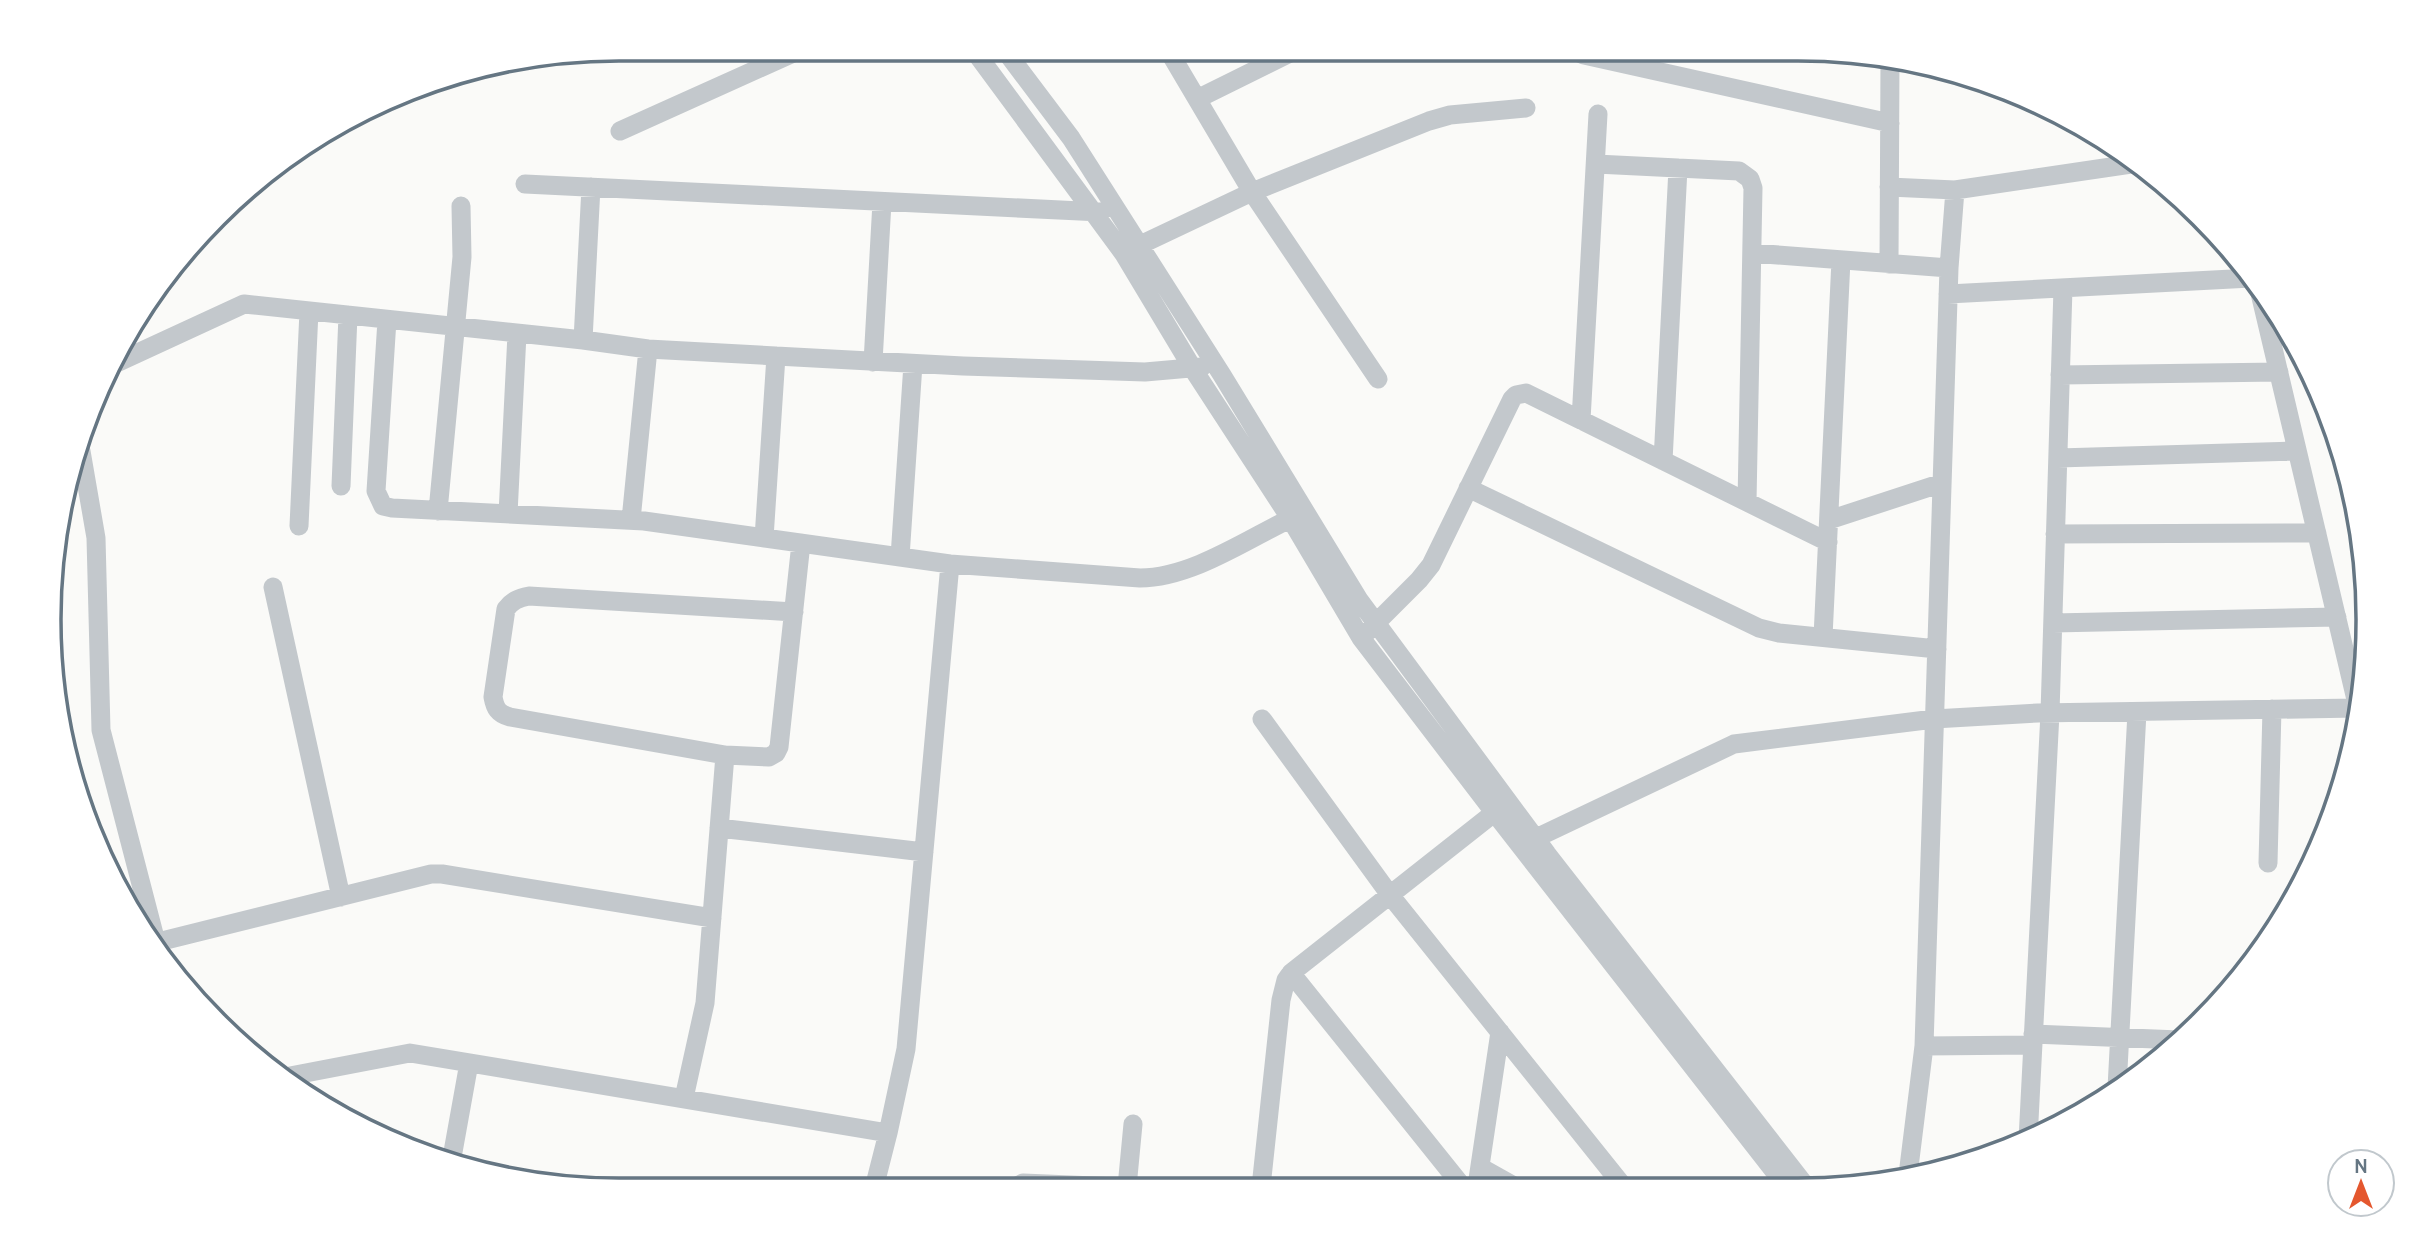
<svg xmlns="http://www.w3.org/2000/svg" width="2417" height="1239" font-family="Cabin,sans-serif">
  <rect width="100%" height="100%" fill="#fafaf8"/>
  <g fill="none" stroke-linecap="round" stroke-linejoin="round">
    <!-- minor -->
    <path stroke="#c3c8cc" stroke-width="19" d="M973 49 1124 254 1193 369 1290 518 1361 638 1494 812 1785 1185
      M1004 49 1071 138 1222 375 1359 600 1547 854 1805 1185
      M1168 50 1252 192 1378 379
      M1573 50 1584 55 1890 123
      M1197 99 1296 50
      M620 131 802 49
      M1596 164 1739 171 1750 179 1753 188 1747 502
      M525 184 1101 212
      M1889 187 1955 190 2138 163
      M1140 245 1252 192 1429 121 1450 115 1526 108
      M1752 253 1949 268
      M1889 264 1890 59
      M1948 294 2251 278
      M387 320 376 491 383 506 392 508 644 521 950 564 1140 578C1194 578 1253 535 1302 513
      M583 340 591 187
      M873 362 882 202
      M114 364 244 304 583 340 648 349 963 366 1145 372 1202 367
      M2060 375 2279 372
      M1581 420 1598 114
      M81 451 96 538 101 730 155 938
      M2058 458 2297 451
      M1663 461 1678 168
      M341 486 348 315
      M1468 488 1759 628 1779 633 1937 649
      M438 511 462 257 461 206
      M508 514 517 334
      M631 520 648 349
      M1829 520 1942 483
      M299 526 309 311
      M2055 534 2317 533
      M764 538 776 356
      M900 557 913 364
      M273 587 341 897
      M794 612 529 596C518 598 512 601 506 609L493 697C495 708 498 714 510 717L725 755 769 757 776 753 779 747 801 543
      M2053 623 2337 617
      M1367 632 1419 580 1431 565 1512 399 1516 395 1526 393 1828 542
      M1823 637 1841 260
      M1262 719 1390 895 1623 1186
      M719 828 924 852
      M1526 846 1536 838 1734 744 1934 719 2038 713 2358 708 2259 289
      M2268 863 2272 709
      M158 942 431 874H442L712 918
      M1291 973 1462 1186
      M2033 1034 2179 1040
      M1924 1046 2033 1045
      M290 1076 410 1053 888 1133 874 1188
      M2117 1088 2137 712
      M684 1098 705 1003 725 755
      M888 1133 906 1049 950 564
      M2028 1140 2050 713 2063 288
      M451 1163 469 1063
      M1480 1167 1514 1186
      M1908 1175 1924 1046 1949 268 1955 190
      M1477 1186 1500 1032
      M1127 1187 1133 1124
      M1261 1187 1281 1000 1286 980 1291 973 1504 805
      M1013 1188 1023 1183 1118 1187"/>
  </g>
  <!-- crop -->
  <path d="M0 0H2417V1239H0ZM619 61H1798A558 558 0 0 1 2356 619V620A558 558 0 0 1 1798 1178H619A558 558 0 0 1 61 620V619A558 558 0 0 1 619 61Z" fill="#fff" fill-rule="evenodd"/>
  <path fill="none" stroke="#657683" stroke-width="3.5" d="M619 61H1798A558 558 0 0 1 2356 619V620A558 558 0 0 1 1798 1178H619A558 558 0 0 1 61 620V619A558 558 0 0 1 619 61Z"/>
  <!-- north arrow -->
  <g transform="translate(2361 1183)"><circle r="33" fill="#ffffff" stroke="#c1c8cd" stroke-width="2"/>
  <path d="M0-5L12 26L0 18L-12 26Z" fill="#e4572e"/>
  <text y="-10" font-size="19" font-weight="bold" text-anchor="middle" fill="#657683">N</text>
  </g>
</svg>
